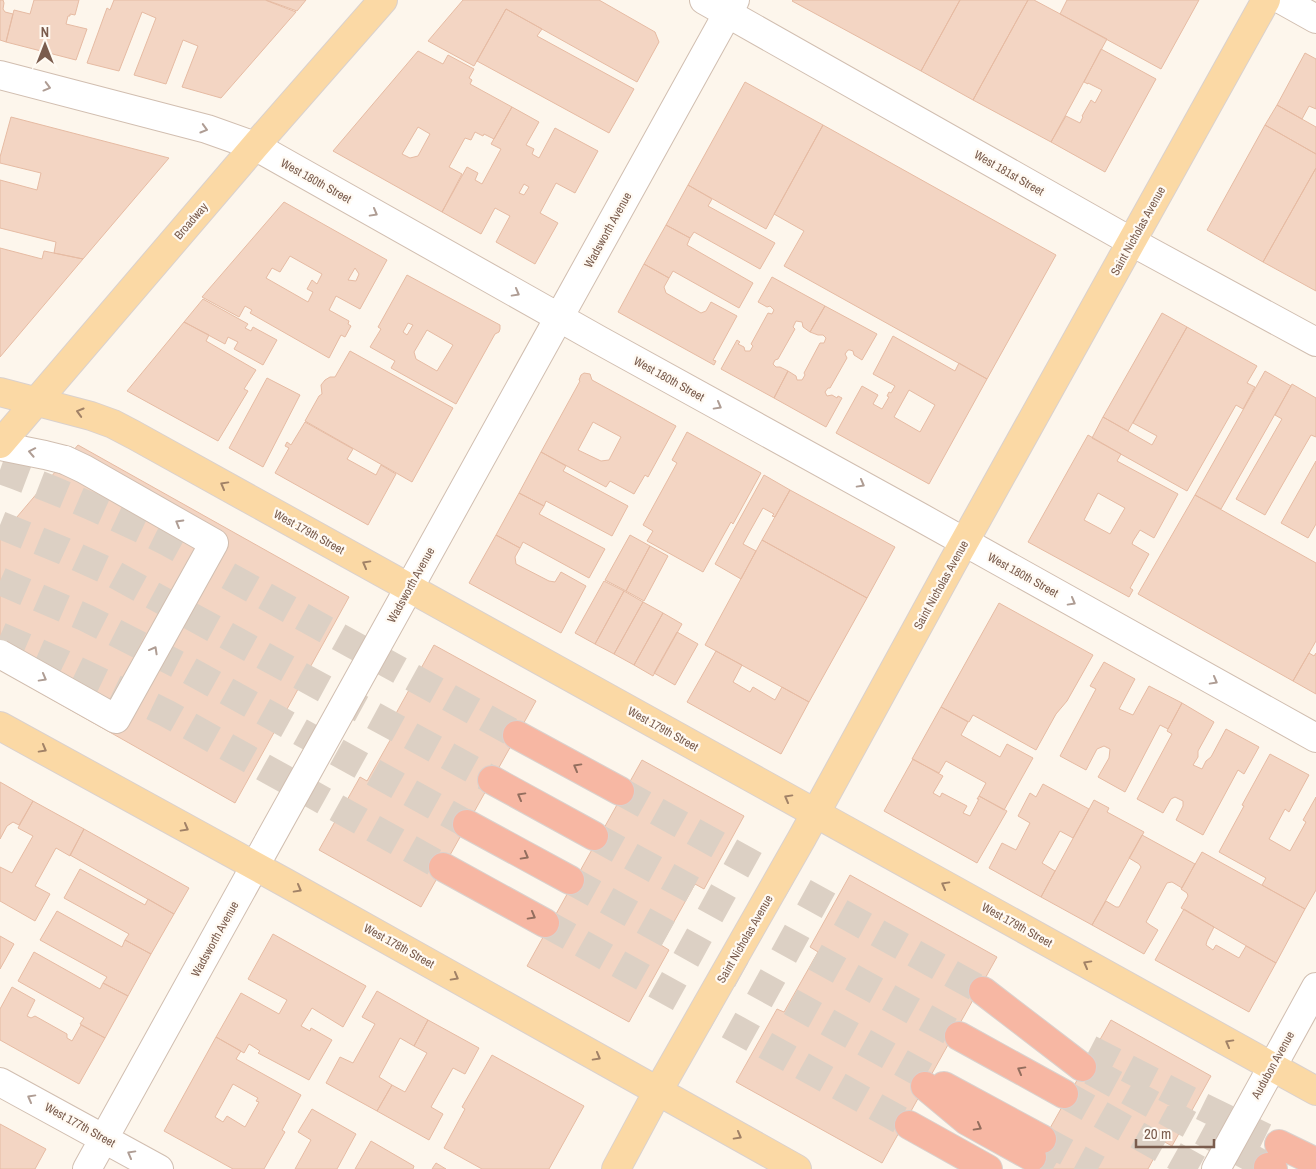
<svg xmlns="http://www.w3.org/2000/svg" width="1316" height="1169" font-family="'Archivo Narrow',sans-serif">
  <rect width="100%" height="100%" fill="#fdf6ec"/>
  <!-- building -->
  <path fill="#f3d5c3" stroke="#e6bba3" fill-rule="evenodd" d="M0 0H3L4 3 3 9 5 12 13 14 6 42 0 40Z
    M34 0H79L75 15 70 14V16H68L66 24 87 29 76 60 6 42 14 10 30 14Z
    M114 0H265L296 12 221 98 182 87 198 46 183 40 166 84 134 75 156 18 142 12 119 71 87 63 107 8 110 10Z
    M266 0H306L297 11Z
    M463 0H599L655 32 659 42 637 82 506 9 474 66 428 41Z
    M793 0H960L921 71 792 1Z
    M960 0H1028L973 100 921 71Z
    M1028 0H1034L1107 39 1051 142 973 100Z
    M1067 0H1199L1161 69 1060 14Z
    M506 9 542 29 537 36 634 89 609 133 477 61Z
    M1101 49 1156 79 1105 172 1051 142 1066 116 1080 123 1083 117 1082 116 1090 102 1091 100 1095 103 1102 90 1088 83V84L1084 82Z
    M418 51 443 64 448 55 474 69 469 78 472 80 470 84 512 107 494 139 484 134 483 136 475 132 471 140 465 138 449 167 462 174 442 212 333 151ZM418 127 430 134 418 156 410 158 402 154Z
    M1305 53 1316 59V109L1309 106 1302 119 1277 105Z
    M745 82 823 125 766 229 688 185Z
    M1277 105 1316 127V154L1265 125Z
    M512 107 539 122 526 145 534 149 532 154 539 158 555 128 598 151 575 193 556 183 540 213 558 223 535 264 496 242 510 216 495 208 481 234 442 212 467 167 478 173 475 180 482 184 501 149 491 144ZM524 184 529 187 524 195 519 193Z
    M11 117 169 158 83 259 54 253 56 242 0 228V180L37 190 41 173 0 163V157Z
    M823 125 1056 255 987 379 784 266 804 231 774 214Z
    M1265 125 1316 154V168L1263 262 1207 230Z
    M1316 168V291L1263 262Z
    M688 185 712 199 708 206 775 243 760 269 694 232 690 238 666 225Z
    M284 202 387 260 360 309 336 296 329 310 349 321 348 324 351 326 345 337 341 335 329 358 250 313 252 310 245 306 239 317 202 297ZM290 256 322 274 317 284 312 280 307 289 313 292 308 302 266 278 272 268 280 272ZM355 268 359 274 356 281 348 280Z
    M666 225 690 238 687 245 753 283 739 308 673 271 669 278 644 264Z
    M0 248 42 259 44 251 83 259 0 357Z
    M644 264 669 278 664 287 666 293 701 313 706 311 711 302 737 316 713 360 716 361 714 365 618 312Z
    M407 275 500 325V329L499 332 495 334 456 404 391 368 395 361 370 347 381 329 378 327ZM408 323 413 325 407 335 403 332ZM427 330 453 345 437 371 416 359 414 352Z
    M772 277 825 306 810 332 803 327 802 322 796 321 793 327 795 329 778 359 775 360 773 364 776 367H780L788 371 774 398 721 369 737 340 740 342 738 344 744 347 745 351H750L753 346 751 344 768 313 772 314 774 310 770 306 767 307 758 302Z
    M203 299 248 324 245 328 251 331 253 327 277 340 263 365 234 349 238 342 228 337 225 344 184 322Z
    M825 306 877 334 862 360 854 355 853 351 850 350H848L845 354 847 358 830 388H828L825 392 827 396 832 395 837 398 838 396 842 398 826 427 774 398 788 371 796 376 797 380H802L805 375 804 373 820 343H824L826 338 823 335H818L810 332Z
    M1162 313 1187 327 1128 431 1103 417Z
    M184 322 209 335 206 341 256 370 244 389 248 391 218 441 127 391Z
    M1187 327 1257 366 1247 383 1255 387 1243 409 1236 405 1187 491 1092 438 1103 417 1152 445 1157 436 1133 423Z
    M893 336 955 371 959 363 987 379 929 484 836 433 862 386 878 395 873 404 882 409 889 397 887 396 889 392 891 393 895 386 873 374ZM909 390 935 405 920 432 894 417Z
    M350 351 453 408 412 482 305 421 319 396 322 394 321 385 325 380 330 377H335Z
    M1265 371 1291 386 1221 509 1195 495Z
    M584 373 590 374 592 380 676 426 648 477 645 475 634 494 610 481 606 487 541 452 580 381 579 380 581 375ZM593 422 621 437 609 460 601 461 578 450Z
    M267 378 300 395 263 467 229 448Z
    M1292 384 1316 398V437L1311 435 1265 515 1236 499 1282 419 1275 415Z
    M305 422 353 449 347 459 376 475 381 465 396 474 368 525 275 473 289 448 285 446 287 442 291 445Z
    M687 432 761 473 733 524 731 522 703 572 647 541 653 531 643 525 677 463 672 460Z
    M1088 435 1121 454 1117 461 1178 494 1154 538 1140 530 1133 541 1132 544 1149 554 1130 588 1133 590 1129 597 1028 542ZM1098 493 1125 508 1110 534 1084 520Z
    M78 445 349 597 235 803 0 670V537Z
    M541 452 566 466 563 471 628 506 612 536 546 501 544 506 519 493Z
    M1316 461V524L1308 538 1281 523Z
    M764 475 790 490 775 517 772 516 774 514 763 508 749 533 743 544 756 551 741 579 715 564Z
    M790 490 895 547 867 598 762 540Z
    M519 493 544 506 539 514 605 549 589 578 523 542 520 548 496 535Z
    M1195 495 1316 563V641L1293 681 1138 594Z
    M496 535 520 548 515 557 516 564 549 581 555 582 561 572 586 586 561 633 469 583Z
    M630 535 650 546 626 591 605 580Z
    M762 540 867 598 809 702 705 645Z
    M650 546 668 556 644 601 626 591Z
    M604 581 624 591 595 644 575 633Z
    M624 591 643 602 614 654 595 644Z
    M643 602 663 613 634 665 614 654Z
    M999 603 1093 655 1067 701 1056 714 1036 750 973 715 969 722 941 707Z
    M663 613 682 624 653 676 634 665Z
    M677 632 698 644 675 685 654 673Z
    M434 645 536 701 421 907 319 850 360 777 367 781 401 721 394 717Z
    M716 651 742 665 733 682 750 692 753 687 775 700 782 687 809 702 781 754 687 702Z
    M1309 653 1314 656 1316 653V694L1293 681Z
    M1104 662 1135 679 1119 709 1133 715 1149 686 1182 703 1168 729 1160 725 1125 792 1098 777 1109 758 1110 749 1104 746 1097 749 1086 770 1060 756 1096 689 1090 686Z
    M1182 703 1214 722 1198 751V757L1193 765 1202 769 1206 761 1211 757 1226 729 1259 747 1244 774 1238 770 1203 835 1176 820 1183 806V801L1175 797 1171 799 1163 813 1137 799 1172 734 1167 731Z
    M941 707 968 722 961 735 1000 757 1007 744 1033 758 1004 810 979 796 986 783 946 761 939 773 912 759Z
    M1270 754 1309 775 1289 812 1285 809 1269 839 1290 851 1306 822 1303 820 1316 797V890L1305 909 1262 885 1266 878 1219 852 1244 806 1242 805Z
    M913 759 943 776 933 793 940 797 942 793 967 806 963 813 970 816 979 799H977L979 796 1007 811 977 863 884 811Z
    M642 760 744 816 704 889 695 884 661 945 669 950 629 1022 527 966Z
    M0 782 33 801 19 825 13 822 7 826 0 839Z
    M1043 784 1089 809 1073 838 1060 831 1042 863 1055 871 1041 897 989 868 1002 843 1016 850 1030 823 1018 816 1030 793 1036 797Z
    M1094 800 1109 808 1107 812 1144 832 1092 925 1041 897Z
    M33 801 84 829 70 856 56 848 35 886 50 894 35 921 0 901V867L12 873 33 836 18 828Z
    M84 829 189 888 174 914 70 855Z
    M1142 835 1195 864 1182 888 1172 882 1167 883 1146 922 1150 925 1158 930 1144 954 1092 925 1106 901 1116 907H1119L1141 867 1139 864 1129 858Z
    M1202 852 1305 909 1276 963 1181 908 1188 896 1187 893 1181 889Z
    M80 869 145 905 148 899 174 914 151 954 125 940 129 934 64 898Z
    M850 875 997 957 882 1163 736 1082 777 1009 784 1012 818 952 810 947Z
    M1184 909 1214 927 1207 941 1206 945 1213 950 1216 945 1239 958 1246 946 1276 963 1249 1012 1155 960Z
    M57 911 122 947 125 940 151 954 128 996 103 983 107 977 40 940Z
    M273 934 366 986 343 1027 312 1008 301 1026 310 1031 311 1028 332 1040 309 1080 258 1053 260 1051 249 1044 244 1053 216 1037 241 993 279 1014 287 1000 248 979Z
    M0 936 14 944 0 969Z
    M34 952 100 989 103 983 128 996 105 1038 80 1024 84 1018 18 981Z
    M12 987 35 1000 27 1016 31 1018 35 1016 67 1034V1038L72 1041 81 1025 105 1038 79 1084 0 1040V1009Z
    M377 991 428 1020 414 1046 400 1038 379 1077 392 1085 377 1111 326 1083 340 1057 353 1063 375 1024 362 1017Z
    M428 1020 479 1048 465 1074 453 1068 431 1107 443 1114 429 1140 377 1111 392 1085 405 1092 427 1053 414 1046Z
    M1111 1020 1211 1076 1172 1146 1163 1141 1148 1169H1027Z
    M216 1037 241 1051 236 1059 301 1095 282 1130 285 1132 264 1169H233L164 1131ZM233 1084 258 1098 256 1101 259 1102 245 1127 227 1116 223 1122 215 1117Z
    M492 1055 584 1106 549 1169H482L444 1148 465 1109 462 1107Z
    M312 1109 356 1134 337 1169H295L311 1140 298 1132Z
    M0 1124 46 1149 35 1169H0Z
    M371 1141 414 1166 413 1169H355Z
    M436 1163 446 1169H432Z"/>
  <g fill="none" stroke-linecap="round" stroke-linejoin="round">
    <!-- highway-tunnel -->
    <path stroke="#dcd0c4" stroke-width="28" stroke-dasharray="28 14" stroke-linecap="butt" d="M0 470C57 490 113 515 167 542L517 735
      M0 525 64 551 110 572 492 780
      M0 581 86 618 185 668 467 824
      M0 636 58 661 166 713 443 867
      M620 791 983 991
      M594 836 959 1036
      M570 880 929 1078
      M545 923 909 1125
      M1090 1049 1193 1102 1279 1144
      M1091 1071 1268 1167
      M1064 1094 1198 1169
      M1042 1139 1098 1169
      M1032 1157 1053 1169"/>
    <!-- minor casing -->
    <g stroke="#d1beb0" stroke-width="30">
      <path id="minor" d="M704 0 1132 242 1316 342
        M1282 0 1316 19
        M0 75 207 129 255 146 599 340 920 517 1316 738
        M0 446 45 455 65 460
        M0 1082 159 1169
        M87 1169 735 0
        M1216 1169 1316 987"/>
    </g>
    <!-- major casing -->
    <g stroke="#dad1cd" stroke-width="30">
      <path id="major" d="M0 392 91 416 113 424 134 435 1316 1091
        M0 444 255 146 383 0
        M0 726 286 883 797 1169
        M616 1169 658 1091 802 838 952 564 1266 0"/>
    </g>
    <!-- highway casing -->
    <g stroke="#dad1cd" stroke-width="30">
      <path id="highway" d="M517 735 620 791
        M492 780 594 836
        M467 824 570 880
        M443 867 545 923
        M983 991 1082 1067
        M959 1036 1064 1094
        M925 1086 967 1121 1032 1157
        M944 1086 1042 1139
        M909 1125 988 1169
        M1279 1144 1316 1162
        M1268 1167 1273 1169"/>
    </g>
    <!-- minor -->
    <use href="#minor" stroke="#fff" stroke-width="28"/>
    <!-- major -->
    <use href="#major" stroke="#fbd9a5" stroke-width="28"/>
    <!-- highway -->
    <use href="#highway" stroke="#f7b7a3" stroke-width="28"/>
    <!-- minor-bridge casing -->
    <g stroke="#d1beb0" stroke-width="30" stroke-linecap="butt">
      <path id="minor-bridge" d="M0 654 116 719 214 543 84 469 65 460"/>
    </g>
    <!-- minor-bridge -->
    <use href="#minor-bridge" stroke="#fff" stroke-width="28"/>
  </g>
  <!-- one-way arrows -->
  <defs><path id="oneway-chevron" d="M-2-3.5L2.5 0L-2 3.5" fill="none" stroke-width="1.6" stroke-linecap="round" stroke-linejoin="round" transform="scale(1.25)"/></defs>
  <g stroke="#af9d94">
    <use href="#oneway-chevron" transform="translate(47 87) rotate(15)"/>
    <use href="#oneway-chevron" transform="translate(204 129) rotate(16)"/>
    <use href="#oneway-chevron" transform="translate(374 213) rotate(29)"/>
    <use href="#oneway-chevron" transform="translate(516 293) rotate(29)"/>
    <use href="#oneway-chevron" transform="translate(718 406) rotate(29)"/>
    <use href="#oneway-chevron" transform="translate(32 452) rotate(-169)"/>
    <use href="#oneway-chevron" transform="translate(861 484) rotate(29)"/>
    <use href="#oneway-chevron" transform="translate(179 523) rotate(-150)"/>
    <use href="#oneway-chevron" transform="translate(1072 602) rotate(29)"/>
    <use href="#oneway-chevron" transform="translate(154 650) rotate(-61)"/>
    <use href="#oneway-chevron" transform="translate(43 678) rotate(29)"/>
    <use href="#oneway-chevron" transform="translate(1214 681) rotate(29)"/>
    <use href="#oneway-chevron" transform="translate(31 1098) rotate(-151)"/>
    <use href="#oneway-chevron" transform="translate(131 1154) rotate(-151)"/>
  </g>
  <g stroke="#a18267">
    <use href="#oneway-chevron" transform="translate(80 412) rotate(-164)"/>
    <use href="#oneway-chevron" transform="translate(224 485) rotate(-151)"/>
    <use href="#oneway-chevron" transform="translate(366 564) rotate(-151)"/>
    <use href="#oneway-chevron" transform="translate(43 749) rotate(29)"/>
    <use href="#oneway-chevron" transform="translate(788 798) rotate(-151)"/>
    <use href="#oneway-chevron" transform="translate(185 828) rotate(29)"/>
    <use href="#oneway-chevron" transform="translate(945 885) rotate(-151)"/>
    <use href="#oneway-chevron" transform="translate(298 889) rotate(29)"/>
    <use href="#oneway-chevron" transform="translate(1087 964) rotate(-151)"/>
    <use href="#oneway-chevron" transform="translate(455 977) rotate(29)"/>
    <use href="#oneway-chevron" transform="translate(1229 1043) rotate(-151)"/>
    <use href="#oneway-chevron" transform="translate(597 1057) rotate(29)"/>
    <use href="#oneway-chevron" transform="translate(738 1136) rotate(29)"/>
  </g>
  <g stroke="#936e5e">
    <use href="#oneway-chevron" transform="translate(577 767) rotate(-151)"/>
    <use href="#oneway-chevron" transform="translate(521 796) rotate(-151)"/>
    <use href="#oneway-chevron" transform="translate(525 856) rotate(29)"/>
    <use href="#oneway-chevron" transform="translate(532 916) rotate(29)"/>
    <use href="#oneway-chevron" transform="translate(1021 1070) rotate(-151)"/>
    <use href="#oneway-chevron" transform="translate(978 1127) rotate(29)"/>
  </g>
  <g text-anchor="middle" stroke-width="4.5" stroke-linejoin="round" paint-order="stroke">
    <!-- street labels -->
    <g font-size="12" fill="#7a5c4d" stroke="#fffaf3">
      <text transform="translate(1009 173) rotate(30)" y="4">West 181st Street</text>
      <text transform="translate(316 181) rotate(29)" y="4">West 180th Street</text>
      <text transform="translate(191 221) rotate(-49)" y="4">Broadway</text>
      <text transform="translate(608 230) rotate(-61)" y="4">Wadsworth Avenue</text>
      <text transform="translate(1138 231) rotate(-61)" y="4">Saint Nicholas Avenue</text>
      <text transform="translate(669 379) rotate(29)" y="4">West 180th Street</text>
      <text transform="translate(309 532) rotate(29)" y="4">West 179th Street</text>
      <text transform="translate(1023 575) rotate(29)" y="4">West 180th Street</text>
      <text transform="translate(411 585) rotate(-61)" y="4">Wadsworth Avenue</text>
      <text transform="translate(941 585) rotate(-61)" y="4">Saint Nicholas Avenue</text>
      <text transform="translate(663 729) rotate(29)" y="4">West 179th Street</text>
      <text transform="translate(1017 925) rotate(29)" y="4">West 179th Street</text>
      <text transform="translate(215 939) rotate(-61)" y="4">Wadsworth Avenue</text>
      <text transform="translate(745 939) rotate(-60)" y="4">Saint Nicholas Avenue</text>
      <text transform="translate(399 946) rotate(29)" y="4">West 178th Street</text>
      <text transform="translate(1273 1065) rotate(-61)" y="4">Audubon Avenue</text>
      <text transform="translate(80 1125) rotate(29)" y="4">West 177th Street</text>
    </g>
  </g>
  <!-- north arrow -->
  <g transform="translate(45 45)" stroke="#fffaf3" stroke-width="4" paint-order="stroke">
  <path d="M0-4L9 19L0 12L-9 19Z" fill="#7a5c4d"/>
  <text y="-8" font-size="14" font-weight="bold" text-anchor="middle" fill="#7a5c4d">N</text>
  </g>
  <!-- scale -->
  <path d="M1136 1139v8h78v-8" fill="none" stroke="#7a5c4d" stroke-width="2.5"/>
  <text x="1144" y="1139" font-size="15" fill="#7a5c4d" stroke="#fffaf3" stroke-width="4" paint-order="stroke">20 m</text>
</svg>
